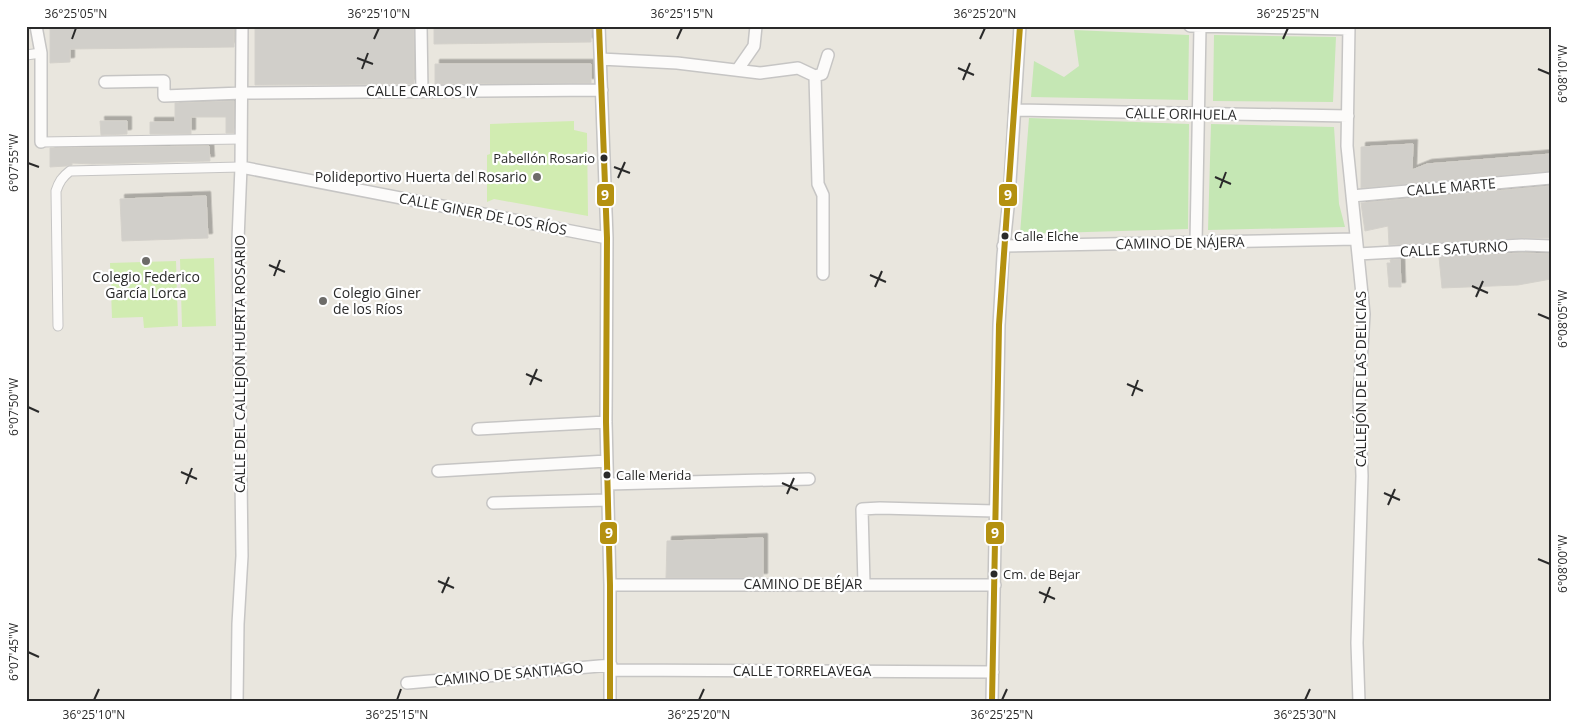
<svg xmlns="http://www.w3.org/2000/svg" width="1577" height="728" font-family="'Open Sans',sans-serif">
  <defs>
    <filter id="shadow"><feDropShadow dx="4.5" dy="-4.5" stdDeviation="0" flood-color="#0004"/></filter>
  </defs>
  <rect width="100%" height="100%" fill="#e9e6de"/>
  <!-- green -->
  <path fill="#c5e7b4" d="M1074 30 1189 35 1188 100 1031 97 1034 61 1064 77 1079 66Z
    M1214 35 1336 37 1333 102 1213 101Z
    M1029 118 1189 124 1188 229 1020 234Z
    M1211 124 1334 127 1339 204 1345 227 1208 230Z"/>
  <!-- pitch -->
  <path fill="#d1ecb1" d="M574 121V130L587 133 588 216 494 199 487 202V155L490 154V124Z
    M214 258 216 326 182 327 180 259Z
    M176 261 178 326 144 328 143 317 112 318 110 263Z"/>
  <!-- building -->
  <path fill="#d1cfca" stroke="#d4d1cb" filter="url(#shadow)" d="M50 26H234V47L70 49V62L50 63Z
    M255 26H414V84L255 85Z
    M434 26H591V42L434 44Z
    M435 64H591V83L435 84Z
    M234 101V133H226V117H191V134H150V122H175V103Z
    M100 121H127V134L101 135Z
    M1413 144 1412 170 1427 164 1551 154V171L1361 188V147Z
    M209 146 210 161 92 164 72 163V165L66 166 50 167V148Z
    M1551 186V238H1522L1389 245 1388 226 1365 231 1361 203Z
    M206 196 208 238 122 241 120 199Z
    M1522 253 1551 254V279L1518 285 1442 288 1439 257Z
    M1400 259 1401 287H1389L1387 263H1391L1390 260Z
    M763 538V578H666L667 541Z"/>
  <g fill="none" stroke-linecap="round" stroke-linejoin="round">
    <!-- pedestrian casing -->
    <g stroke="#c6c5c4" stroke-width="11">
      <path id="pedestrian" d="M26 55 41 53
        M41 142 241 139
        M58 326 56 191C59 182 62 177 70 171L241 167"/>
    </g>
    <!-- minor casing -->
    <g stroke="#c6c5c4" stroke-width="14">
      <path id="minor" d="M36 26 41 53V142
        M421 26 422 92
        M599 26 607 238 606 422 610 585V702
        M1190 26 1349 29
        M1349 26 1347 146 1364 314 1359 396 1362 476 1357 643 1359 702
        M601 59 677 63 760 73 798 68 815 76 818 184 823 195V274
        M738 69 754 46 756 26
        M815 76 822 74 828 55
        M105 82 164 81V96L242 93 602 90
        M1015 110 1348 116
        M241 167 607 238
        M1352 196 1551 178
        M1196 243 1200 27
        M1003 246 1356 239
        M1358 254 1522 245 1551 246
        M478 429 606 422
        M438 471 607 461
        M608 484 809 479
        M493 503 608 500
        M864 584 862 509 880 508 995 511
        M610 585H995
        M611 670 993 672
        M407 683 611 665
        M237 702 238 624 242 556 238 240 241 167 242 26
        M992 702 999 325 1003 255 1009 198 1020 26"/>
    </g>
    <!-- pedestrian -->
    <use href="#pedestrian" stroke="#fcfbfa" stroke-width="9"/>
    <!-- minor -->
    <use href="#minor" stroke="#fcfbfa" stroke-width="11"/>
    <!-- bus-1 casing -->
    <g stroke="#fff" stroke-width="10">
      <path id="bus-1" d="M599 26 607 238 606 422 610 585V702
        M992 702 999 325 1020 26"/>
    </g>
    <!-- bus-1 -->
    <use href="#bus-1" stroke="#b49110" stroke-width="6"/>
  </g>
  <!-- ticks -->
  <path fill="none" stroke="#2a2a2a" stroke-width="2" d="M72 39 76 28M374 39 379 28M677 39 682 28M980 39 985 28M1283 39 1288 28M357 58 373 64M958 68 974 75M362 69 368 53M1538 69 1550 74M963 80 970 63M28 163 39 167M614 167 630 173M1215 177 1231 184M618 178 625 162M1220 188 1226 172M269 265 285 272M870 275 886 282M274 276 280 260M1472 286 1488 293M875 287 882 271M1476 297 1483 281M1538 314 1550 319M526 374 542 381M1127 384 1143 391M530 385 537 369M1132 396 1138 380M28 407 39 412M181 472 197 479M782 483 798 490M186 484 192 468M1384 493 1400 500M787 494 794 478M1388 505 1395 489M1538 559 1550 564M438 581 454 588M1039 592 1055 599M442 593 449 577M1044 603 1050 587M28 652 39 657M94 700 99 689M397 700 401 689M699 700 704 689M1002 700 1007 689M1305 700 1310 689"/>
  <!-- markers -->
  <g fill="#2a2a2a" stroke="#fff" stroke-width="2">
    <circle cx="604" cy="158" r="4.5"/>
    <circle cx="1005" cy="236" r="4.5"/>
    <circle cx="607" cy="475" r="4.5"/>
    <circle cx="994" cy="574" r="4.5"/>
  </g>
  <g fill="#6d6c69" stroke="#fff" stroke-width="2">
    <circle cx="537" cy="177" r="5"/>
    <circle cx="146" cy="261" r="5"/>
    <circle cx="323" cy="301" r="5"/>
  </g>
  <g text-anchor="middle" stroke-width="4.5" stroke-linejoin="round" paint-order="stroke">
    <!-- bus labels -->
    <g font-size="13" fill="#2a2a2a" stroke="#fff" text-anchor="start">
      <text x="595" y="163" text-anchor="end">Pabellón Rosario</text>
      <text x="1014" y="241">Calle Elche</text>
      <text x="616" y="480">Calle Merida</text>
      <text x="1003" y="579">Cm. de Bejar</text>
    </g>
    <!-- street labels -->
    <g font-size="14" fill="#2a2a2a" stroke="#fff">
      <text x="422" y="96">CALLE CARLOS IV</text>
      <text transform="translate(1181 114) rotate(1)" y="5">CALLE ORIHUELA</text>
      <text transform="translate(1451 187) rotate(-5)" y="5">CALLE MARTE</text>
      <text transform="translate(483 214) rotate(11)" y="5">CALLE GINER DE LOS RÍOS</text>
      <text transform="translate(1180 243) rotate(-1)" y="5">CAMINO DE NÁJERA</text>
      <text transform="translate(1454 249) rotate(-3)" y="5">CALLE SATURNO</text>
      <text transform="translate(240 364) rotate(-90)" y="5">CALLE DEL CALLEJON HUERTA ROSARIO</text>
      <text transform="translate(1361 379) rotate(-90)" y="5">CALLEJÓN DE LAS DELICIAS</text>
      <text x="803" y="589">CAMINO DE BÉJAR</text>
      <text x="802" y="676">CALLE TORRELAVEGA</text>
      <text transform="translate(509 674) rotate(-5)" y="5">CAMINO DE SANTIAGO</text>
    </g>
    <!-- poi labels -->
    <g font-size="14" fill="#2a2a2a" stroke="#fff" text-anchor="end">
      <text x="527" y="182">Polideportivo Huerta del Rosario</text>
      <text x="146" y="282" text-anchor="middle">Colegio Federico<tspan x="146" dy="16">García Lorca</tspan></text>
      <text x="333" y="298" text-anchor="start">Colegio Giner<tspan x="333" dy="16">de los Ríos</tspan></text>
    </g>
  </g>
  <g stroke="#fff" stroke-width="2">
    <rect x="998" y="183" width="20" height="24" rx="5" fill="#b49110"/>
    <rect x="596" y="183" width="19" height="24" rx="5" fill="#b49110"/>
    <rect x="985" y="521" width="20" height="24" rx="5" fill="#b49110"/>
    <rect x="599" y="521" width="19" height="24" rx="5" fill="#b49110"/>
  </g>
  <g font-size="14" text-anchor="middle" font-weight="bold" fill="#fff">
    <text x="1008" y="200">9</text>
    <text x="605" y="200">9</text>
    <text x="995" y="538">9</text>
    <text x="609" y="538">9</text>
  </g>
  <!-- border -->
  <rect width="1577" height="728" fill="none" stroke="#ffffff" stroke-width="55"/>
  <rect x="28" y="28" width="1522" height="672" fill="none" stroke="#2a2a2a" stroke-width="2"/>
  <g font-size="12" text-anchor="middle" fill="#2a2a2a">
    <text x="76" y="18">36°25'05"N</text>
    <text x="379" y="18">36°25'10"N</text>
    <text x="682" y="18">36°25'15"N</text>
    <text x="985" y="18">36°25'20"N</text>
    <text x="1288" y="18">36°25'25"N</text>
    <text transform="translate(1563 74) rotate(-90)" y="4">6°08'10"W</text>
    <text transform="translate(14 163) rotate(-90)" y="4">6°07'55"W</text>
    <text transform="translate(1563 319) rotate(-90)" y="4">6°08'05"W</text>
    <text transform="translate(14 407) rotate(-90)" y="4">6°07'50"W</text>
    <text transform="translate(1563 564) rotate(-90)" y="4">6°08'00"W</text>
    <text transform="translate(14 652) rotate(-90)" y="4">6°07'45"W</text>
    <text x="94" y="719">36°25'10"N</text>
    <text x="397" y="719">36°25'15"N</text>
    <text x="699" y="719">36°25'20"N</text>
    <text x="1002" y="719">36°25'25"N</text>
    <text x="1305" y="719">36°25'30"N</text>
  </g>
</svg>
